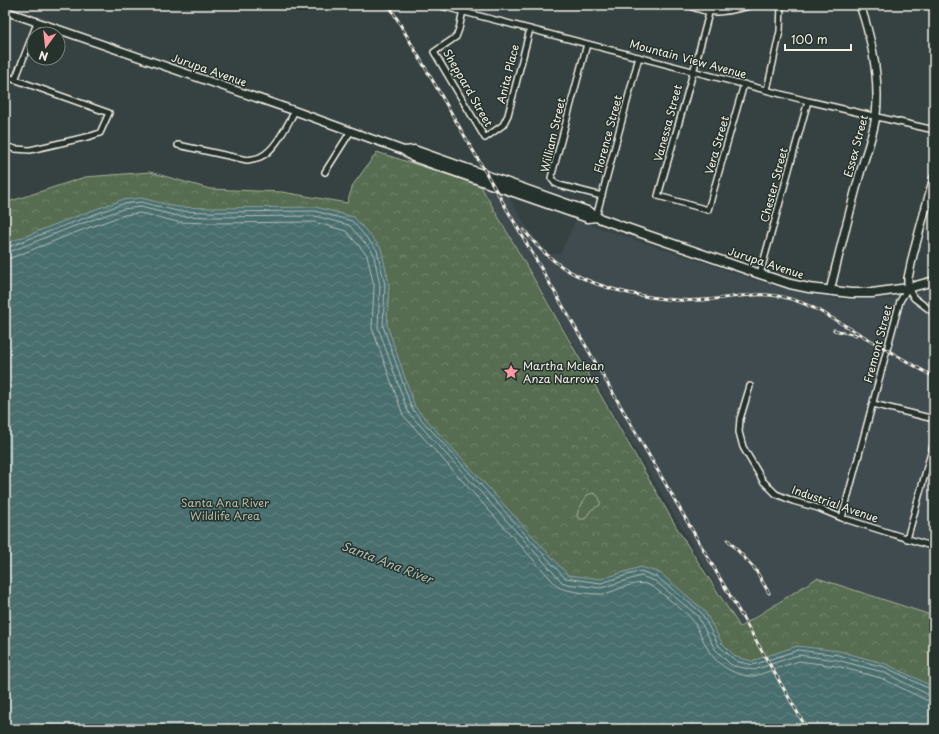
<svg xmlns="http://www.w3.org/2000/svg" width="939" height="734" font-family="'Playpen Sans',sans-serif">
  <defs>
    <pattern id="park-crowns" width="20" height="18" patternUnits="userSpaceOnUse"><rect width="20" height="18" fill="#576d51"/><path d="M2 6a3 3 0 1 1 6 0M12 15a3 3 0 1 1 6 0" fill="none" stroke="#70826a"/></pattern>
    <pattern id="water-waves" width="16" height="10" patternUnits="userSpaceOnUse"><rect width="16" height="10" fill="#4a6e6e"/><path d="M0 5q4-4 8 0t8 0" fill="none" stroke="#658383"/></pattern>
  </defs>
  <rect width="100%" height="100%" fill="#364141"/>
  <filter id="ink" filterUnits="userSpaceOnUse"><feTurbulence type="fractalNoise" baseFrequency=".025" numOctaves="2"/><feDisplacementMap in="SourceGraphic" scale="8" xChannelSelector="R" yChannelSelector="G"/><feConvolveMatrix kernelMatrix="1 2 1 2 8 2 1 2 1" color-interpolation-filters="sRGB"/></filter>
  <g filter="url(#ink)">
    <!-- built -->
    <path fill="#414b4f" d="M480 185 507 194 529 231 550 254H560L576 220 768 284 813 295 843 300 889 299 934 289V616L817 578 740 627Z"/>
    <!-- park -->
    <path fill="url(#park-crowns)" stroke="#a6af9c" d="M377 152 480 185 681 535 740 627 817 578 934 616V729H5V203L85 177 150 172 210 189 282 192 347 203 353 185Z"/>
    <!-- garden -->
    <path fill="#576d51" stroke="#a6af9c" d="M593 493C599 495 601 500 600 505L591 510 585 519H579L577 516 578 511 587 495Z"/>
    <!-- water -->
    <path fill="url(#water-waves)" stroke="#8ea29f" d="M141 198 178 207 211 208 316 207 354 217 381 248 389 284 387 325 415 407 568 575 601 579 641 567 660 573 704 610 722 643 736 657 752 661 797 646 839 651 886 664 934 687V729H5V244L69 219 121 200Z"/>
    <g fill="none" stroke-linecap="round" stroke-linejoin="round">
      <!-- shore -->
      <path stroke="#b0bdb7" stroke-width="1" d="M5 248 122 204 141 202 177 211 211 212 315 211 352 221 377 250 385 285 383 326 412 409 565 578 601 583 641 571 657 577 701 612 719 646 736 661 753 665 798 650 838 655 885 667 934 691
        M5 253 9 252 72 227 123 209 140 207 178 216 211 217 315 216 349 225 373 252 380 285 378 327 408 412 562 582 567 584 601 588 641 576 655 581 697 615 715 649 730 664 734 666 754 670 798 655 837 660 883 672 929 695 934 696
        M5 259 11 258 74 233 124 215 140 213 178 222 211 223 314 222 346 231 367 255 374 286 372 328 403 415 558 587C565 591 595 595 603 594 619 591 637 577 653 587 660 592 690 615 693 621 699 630 703 641 709 651 718 666 737 677 755 676L799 661 836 666 881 678 926 700 934 702"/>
      <!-- street casing -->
      <g stroke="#f4f1e8" stroke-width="8">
        <path id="street" d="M437 5 808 101 934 130
          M688 5C713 17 728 11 754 5
          M711 5C695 69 676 132 658 196L708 210 744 84
          M463 11 459 29 456 37 434 52 485 138 503 125 508 115 530 29
          M587 44 551 178 555 183 559 185 602 196
          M5 76 109 113 100 133 91 136 30 150 15 149 5 146
          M15 80 37 23
          M767 90 780 31 781 5
          M178 145 247 160C251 159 256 159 260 157 275 151 287 125 295 111
          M325 172 351 131
          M596 217 639 57
          M760 274 808 101
          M750 386 740 419 739 432 743 447 763 481 776 494 793 501 818 508 842 518 934 547
          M873 404 934 419
          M842 518 900 301 908 288 914 298 934 313
          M907 539 934 442"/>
      </g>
      <!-- secondary casing -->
      <g stroke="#f4f1e8" stroke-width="10">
        <path id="secondary" d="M5 11 295 111 405 151
          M908 288V278L913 255 934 177
          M830 291C839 253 849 215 859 177 864 158 874 134 876 115 880 78 872 40 860 5"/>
      </g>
      <!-- primary casing -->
      <g stroke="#f4f1e8" stroke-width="11">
        <path id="primary" d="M405 151 414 150 590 212 596 217 618 225 760 274 790 284 809 288 851 293H872L908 288 934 281
          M405 151 413 157 588 218 596 217"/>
      </g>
      <!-- street -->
      <use href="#street" stroke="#26332d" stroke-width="5"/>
      <!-- secondary -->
      <use href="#secondary" stroke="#26332d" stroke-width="7"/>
      <!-- primary -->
      <use href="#primary" stroke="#26332d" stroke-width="8"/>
      <!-- rail casing -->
      <g stroke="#f4f1e8" stroke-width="3">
        <path id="rail" d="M389 5 807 729
          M524 230C552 267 584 283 628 293 652 298 678 302 703 300 725 299 747 293 769 295 787 296 802 302 818 310L934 377
          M834 330 856 335
          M728 540 755 569 769 593"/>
      </g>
      <!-- rail -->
      <use href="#rail" stroke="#26332d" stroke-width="1.5" stroke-dasharray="4.5" stroke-linecap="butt"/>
    </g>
  </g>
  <!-- icons -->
  <defs>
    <g id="sight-bare" transform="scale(1.2)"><path d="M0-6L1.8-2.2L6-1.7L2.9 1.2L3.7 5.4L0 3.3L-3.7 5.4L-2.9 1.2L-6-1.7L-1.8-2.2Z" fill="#ff9aa2" stroke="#26332d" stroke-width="2.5" paint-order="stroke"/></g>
  </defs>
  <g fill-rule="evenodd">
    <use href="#sight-bare" x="511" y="372"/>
  </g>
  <g text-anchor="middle" stroke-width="3" stroke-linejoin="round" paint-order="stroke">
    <!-- street labels -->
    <g font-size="11" fill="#f4f1e8" stroke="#26332d">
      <text transform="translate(688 59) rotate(15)" y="4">Mountain View Avenue</text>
      <text transform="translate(209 70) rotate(19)" y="4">Jurupa Avenue</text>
      <text transform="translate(508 74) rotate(-76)" y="4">Anita Place</text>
      <text transform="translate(468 88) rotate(60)" y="4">Sheppard Street</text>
      <text transform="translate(668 123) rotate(-75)" y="4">Vanessa Street</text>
      <text transform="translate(608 134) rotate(-75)" y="4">Florence Street</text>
      <text transform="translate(553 135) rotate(-77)" y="4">William Street</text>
      <text transform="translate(717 145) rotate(-74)" y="4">Vera Street</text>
      <text transform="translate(856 146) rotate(-75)" y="4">Essex Street</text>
      <text transform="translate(774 185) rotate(-75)" y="4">Chester Street</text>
      <text transform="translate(766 263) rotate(18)" y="4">Jurupa Avenue</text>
      <text transform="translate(878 344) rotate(-75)" y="4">Fremont Street</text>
      <text transform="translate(835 504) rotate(19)" y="4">Industrial Avenue</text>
    </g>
    <!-- poi labels -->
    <g font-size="11" fill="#f4f1e8" stroke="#26332d" text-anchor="start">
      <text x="523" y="370">Martha Mclean<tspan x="523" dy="13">Anza Narrows</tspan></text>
    </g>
    <!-- park labels -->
    <g font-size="11" fill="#b5bcac" stroke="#26332d">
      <text x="225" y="507">Santa Ana River<tspan x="225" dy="13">Wildlife Area</tspan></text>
    </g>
    <!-- water labels -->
    <g font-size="12" font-style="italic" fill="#b0bdb7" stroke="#26332d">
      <text transform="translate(387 563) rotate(21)" y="4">Santa Ana River</text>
    </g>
  </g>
  <!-- margin -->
  <rect width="939" height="734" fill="none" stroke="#26332d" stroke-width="20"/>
  <rect x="10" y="10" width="919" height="714" fill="none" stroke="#f4f1e8" stroke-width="1.5" filter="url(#ink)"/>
  <!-- north arrow -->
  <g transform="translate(46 46) rotate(195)"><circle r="19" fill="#26332d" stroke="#787f78"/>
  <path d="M0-3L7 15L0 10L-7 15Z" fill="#ff9aa2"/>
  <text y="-6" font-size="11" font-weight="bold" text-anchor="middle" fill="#f4f1e8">N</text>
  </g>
  <!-- scale -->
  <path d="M785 44v6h66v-6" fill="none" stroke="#f4f1e8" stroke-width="2"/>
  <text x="791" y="44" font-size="12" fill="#f4f1e8" stroke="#26332d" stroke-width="3" paint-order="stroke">100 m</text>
</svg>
